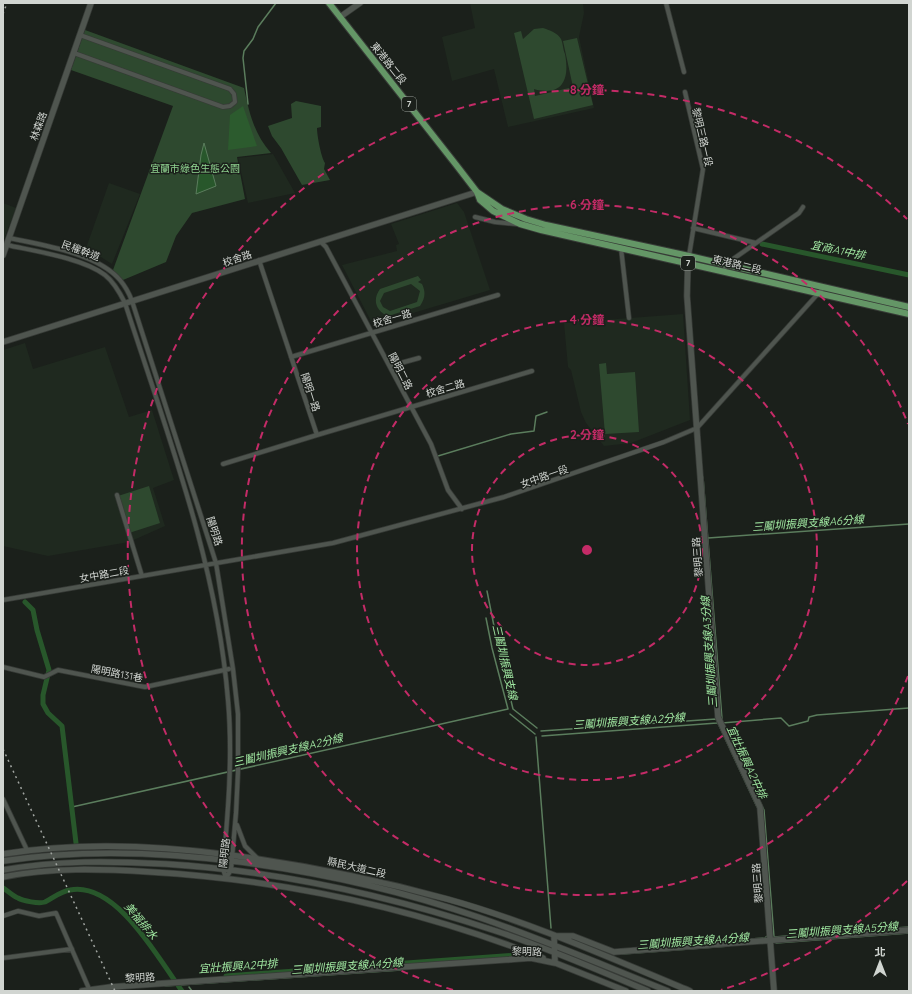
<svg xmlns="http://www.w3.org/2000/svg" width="912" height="994" font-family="Quicksand,'Noto Sans TC',sans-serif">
  <rect width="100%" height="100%" fill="#1b201b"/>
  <!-- built -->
  <path fill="#1f291f" d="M470 3H583L584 13 579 37 594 108 508 127 494 69 452 81 442 37 475 28Z
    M273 154 295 193 248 203 238 158Z
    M109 183 140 194 112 264 101 257 85 251Z
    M3 203 16 208 3 242Z
    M457 203 464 212 490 290 373 325 342 265 397 251 396 245 399 244 391 224Z
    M683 314 690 420 631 443 604 446 586 423 581 412 571 370 568 367 564 323Z
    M25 343 33 369 105 347 129 417 152 410 174 480 153 488 165 526 129 542 48 556 3 546V350Z"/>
  <!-- green -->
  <path fill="#2e492f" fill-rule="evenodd" d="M543 28C549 30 558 33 561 39 563 43 563 50 565 54 570 80 562 97 534 89L535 96 573 87 563 41 577 38 593 105 534 119 514 33 521 31 523 39 534 29Z
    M85 30 244 88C249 112 254 134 271 153L237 157 245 199 192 213 176 236 166 262 123 280 113 270 173 106 71 70Z
    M296 101 321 106V127L317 128C317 135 321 157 325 163L324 169 330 180 302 185 281 148 272 136 268 126 292 118 291 104Z
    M418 276 421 280 418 282 422 284C426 292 425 299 420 306L388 316C376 311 372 300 380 289ZM411 284 420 291 417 302 390 311 383 307 380 301 384 293Z
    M606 363 607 374 635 372 639 432 605 434 599 364Z
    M149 486 160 523 129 533 118 496Z"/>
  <!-- forest -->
  <path fill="#2c5b2e" d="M243 106 257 146 228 150 230 115Z"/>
  <!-- water -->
  <path fill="#28572b" stroke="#5b7d5d" d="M204 143 216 186 196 194 201 155Z"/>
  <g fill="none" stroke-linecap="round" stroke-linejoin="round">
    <!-- stream -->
    <path stroke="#5b7d5d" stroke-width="1.5" d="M248 104 243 58 244 51 253 39 258 27 276 3
      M438 456 511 434 534 431 536 416 547 412
      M703 477 722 719
      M708 538 909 524
      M487 591 498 646 513 709 537 728
      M510 714 535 734
      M722 723 781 718 789 726 808 721 809 717 817 715 909 708
      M541 731 716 719 757 807
      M542 736 717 723
      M536 737 551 928
      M746 771 764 810 774 937 909 927
      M72 807 508 709 492 648 486 618
      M776 943 909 933
      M645 947 765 938 767 936
      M622 954 729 946
      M165 986 401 970
      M189 987 192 991"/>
    <!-- canal -->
    <path stroke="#28572b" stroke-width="5" d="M762 244 909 275
      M25 602 33 610 37 630 49 670 43 695V704L48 713 62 726 76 843
      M3 888C8 891 13 896 18 898 23 901 39 904 45 902 53 898 61 891 70 890 116 881 158 958 182 991
      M226 976 518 955"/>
    <!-- street casing -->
    <g stroke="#373b37" stroke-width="5.5">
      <path id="street" d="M666 3 684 72
        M74 53 223 107 230 106 235 102 234 94 230 89 80 35
        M685 92 703 169 689 256
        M475 217 495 222 516 224
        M693 228 756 243
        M9 238C42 245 97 253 120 280 125 286 129 293 132 301L216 563 233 669 238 714V772L236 813 231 870 226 878
        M321 242 326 247 431 444 448 490 462 509
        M7 245C34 251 83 258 105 275 114 282 120 293 125 303 167 433 217 563 228 700 233 756 228 813 223 869L226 878
        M621 248 629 318
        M724 271 726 264 799 213 803 207
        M291 357 498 295
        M390 366 419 358
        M317 435 532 371
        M223 464 317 435 259 260
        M117 495 142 576
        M3 600 333 543 504 497 664 442 697 428 824 287
        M3 667 44 677 58 670 145 687 229 669
        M3 799 27 850
        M237 825 245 846 257 858
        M3 916 18 911 39 916 56 913 90 991
        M3 958 72 949"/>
    </g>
    <!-- secondary casing -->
    <g stroke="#373b37" stroke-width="7">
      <path id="secondary" d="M340 17 360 3
        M3 255 91 3
        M688 259 687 296 718 717 760 807 774 991
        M3 342 477 192
        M3 854C78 842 155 845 230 855 304 865 375 879 447 899 530 922 610 958 690 991
        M3 861C150 838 338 869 478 917 542 939 605 966 668 991
        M3 870C58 860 111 861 166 864 278 871 390 896 496 931 548 948 598 970 648 991
        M3 877C52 867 101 869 151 872 285 880 418 909 543 958
        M553 962 626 991
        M82 991 111 987 517 959 531 958 555 963 554 936H573L614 952 909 930"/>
    </g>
    <!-- primary casing -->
    <g stroke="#373b37" stroke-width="8">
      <path id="primary" d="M329 3 457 166 477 192 480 200 493 211 520 224 541 230 909 314
        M477 192 502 209 526 219 546 225 689 256 909 307"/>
    </g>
    <!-- street -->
    <use href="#street" stroke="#4f554f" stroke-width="4"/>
    <!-- secondary -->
    <use href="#secondary" stroke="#4f554f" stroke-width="5.5"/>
    <!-- primary -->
    <use href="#primary" stroke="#649666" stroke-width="6"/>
    <!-- rail -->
    <path stroke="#a2a6a2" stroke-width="1.5" stroke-dasharray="2 4" stroke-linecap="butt" d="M3 14 7 3
      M3 749 115 991"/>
  </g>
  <!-- distance rings -->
  <g fill="none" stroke="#c42b67" stroke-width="2" stroke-dasharray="7 5">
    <circle cx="587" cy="550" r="115"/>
    <circle cx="587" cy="550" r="230"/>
    <path d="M908 676A345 345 0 1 1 908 424"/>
    <path d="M907 881A460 460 0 0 1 721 990M453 990A460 460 0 1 1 907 219"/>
  </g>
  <g text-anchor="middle" stroke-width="3" stroke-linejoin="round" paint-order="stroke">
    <!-- shield labels -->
    <g fill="#1b201b" stroke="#9a9f9a" stroke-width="1">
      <rect x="402" y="97" width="14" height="14" rx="3"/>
      <rect x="681" y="256" width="14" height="14" rx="3"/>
    </g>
    <g font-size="9" font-weight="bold" fill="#d1d5d1">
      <text x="409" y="107">7</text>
      <text x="688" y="266">7</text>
    </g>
    <!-- street labels -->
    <g font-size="10" fill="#d1d5d1" stroke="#1b201b">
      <text transform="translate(389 63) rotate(51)" y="4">東港路二段</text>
      <text transform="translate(38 126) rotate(-70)" y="4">林森路</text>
      <text transform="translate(703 137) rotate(77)" y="4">黎明三路一段</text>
      <text transform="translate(81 250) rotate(20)" y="4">民權幹道</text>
      <text transform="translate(237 258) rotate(-18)" y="4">校舍路</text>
      <text transform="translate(737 264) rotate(13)" y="4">東港路二段</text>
      <text transform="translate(392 318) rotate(-16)" y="4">校舍一路</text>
      <text transform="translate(401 371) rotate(63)" y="4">陽明二路</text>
      <text transform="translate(445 388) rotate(-16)" y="4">校舍二路</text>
      <text transform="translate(311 392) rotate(72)" y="4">陽明一路</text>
      <text transform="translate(544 476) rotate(-19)" y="4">女中路一段</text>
      <text transform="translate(215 531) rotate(72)" y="4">陽明路</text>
      <text transform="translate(697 557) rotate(-94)" y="4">黎明三路</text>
      <text transform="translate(104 574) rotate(-10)" y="4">女中路二段</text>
      <text transform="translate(117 673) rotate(11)" y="4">陽明路131巷</text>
      <text transform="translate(224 853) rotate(-83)" y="4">陽明路</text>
      <text transform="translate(357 867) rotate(13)" y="4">縣民大道二段</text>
      <text transform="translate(757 883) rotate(-94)" y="4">黎明三路</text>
      <text transform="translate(527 951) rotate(2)" y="4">黎明路</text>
      <text transform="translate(140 977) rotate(-3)" y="4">黎明路</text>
    </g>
    <!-- park labels -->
    <g font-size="10" fill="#90d591" stroke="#1b201b">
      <text x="195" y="172">宜蘭市綠色生態公園</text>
    </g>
    <!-- water labels -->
    <g font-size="11" font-style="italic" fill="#a0e7a1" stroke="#1b201b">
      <text transform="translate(838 250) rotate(12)" y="4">宜商A1中排</text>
      <text transform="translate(808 523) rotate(-4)" y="4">三鬮圳振興支線A6分線</text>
      <text transform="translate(709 652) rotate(-94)" y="4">三鬮圳振興支線A3分線</text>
      <text transform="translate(505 662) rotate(77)" y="4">三鬮圳振興支線</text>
      <text transform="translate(629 721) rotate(-4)" y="4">三鬮圳振興支線A2分線</text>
      <text transform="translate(288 750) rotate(-13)" y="4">三鬮圳振興支線A2分線</text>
      <text transform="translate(747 762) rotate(65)" y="4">宜壯振興A2中排</text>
      <text transform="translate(141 921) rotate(50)" y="4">美福排水</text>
      <text transform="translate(842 930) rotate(-4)" y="4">三鬮圳振興支線A5分線</text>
      <text transform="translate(693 941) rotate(-4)" y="4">三鬮圳振興支線A4分線</text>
      <text transform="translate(238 966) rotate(-4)" y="4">宜壯振興A2中排</text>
      <text transform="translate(347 966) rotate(-4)" y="4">三鬮圳振興支線A4分線</text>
    </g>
  </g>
  <circle cx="587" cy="550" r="6" fill="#c42b67" stroke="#1b201b" stroke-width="2"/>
  <g font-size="12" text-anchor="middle" font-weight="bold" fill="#c42b67" stroke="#1b201b" stroke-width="3" stroke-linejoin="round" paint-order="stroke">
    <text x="587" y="94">8 分鐘</text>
    <text x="587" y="209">6 分鐘</text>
    <text x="587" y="324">4 分鐘</text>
    <text x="587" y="439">2 分鐘</text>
  </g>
  <!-- border -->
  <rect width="912" height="994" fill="none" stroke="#d1d5d1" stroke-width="8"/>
  <!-- north arrow -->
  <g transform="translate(880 962)" stroke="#1b201b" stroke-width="3" paint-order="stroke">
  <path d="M0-3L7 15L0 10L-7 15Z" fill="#d1d5d1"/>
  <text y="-6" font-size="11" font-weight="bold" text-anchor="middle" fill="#d1d5d1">北</text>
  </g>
</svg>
